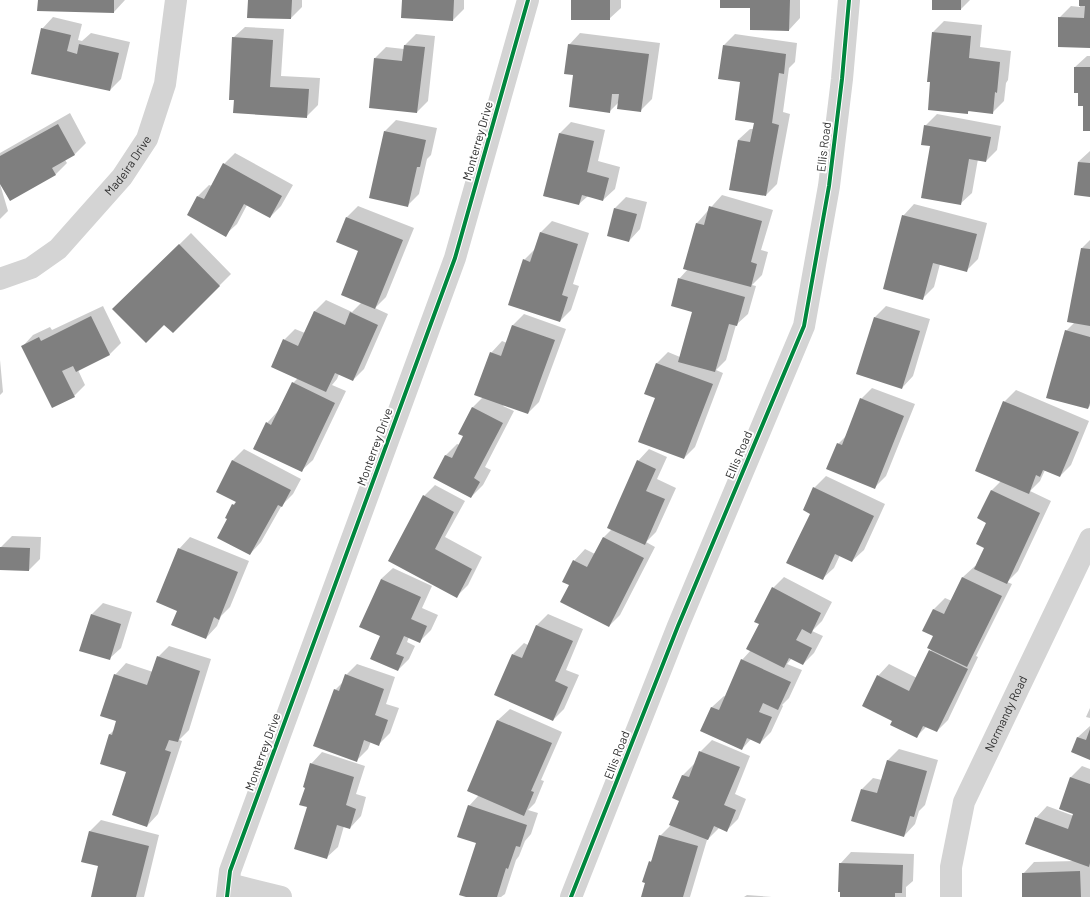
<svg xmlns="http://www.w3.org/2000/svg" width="1090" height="897" font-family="Barlow,sans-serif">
  <rect width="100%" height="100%" fill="#fff"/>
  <!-- shadow -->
  <path fill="#0003" d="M39 0H125L114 12Z
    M249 0H302V7L291 18Z
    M403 0H464V9L453 20Z
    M572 0H621V8L609 19Z
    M721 0H800V18L789 30 751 7Z
    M933 0H970L961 9Z
    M1080 0H1090V47L1059 18 1071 6 1080 7Z
    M53 17 82 24 78 40 82 41 91 33 130 42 121 79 110 90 42 29Z
    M944 21 982 25 980 47 1011 51 1008 80 1006 83 1004 101 992 113 970 110 967 113 933 32Z
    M245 27 284 29 281 76 320 78 318 105 306 117 234 112 233 38Z
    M580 33 660 43 652 99 641 110 619 102 609 112 574 74 569 45Z
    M416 34 435 36 428 101 417 112 375 58 386 47 404 49 405 45Z
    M735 34 797 43 795 62 789 68 783 112 790 114 777 184 766 195 730 189 738 140 750 129H754L755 122 741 81 724 45Z
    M1087 56H1090V130L1075 67Z
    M70 113 86 143 75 154 65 160 67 163 56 174 10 200 0 184 8 211 0 219V153Z
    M937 114 1001 126 997 150 986 161 978 159 972 193 960 204 931 145 925 126Z
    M396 120 437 128 431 155 427 159 419 194 408 205 385 131Z
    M571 122 605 130 598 161 620 167 615 189 603 200 588 196 579 204 544 196 560 133Z
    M1090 151V196L1075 194 1078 162Z
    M235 153 293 185 281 206 270 217 247 205 237 224 225 235 198 196 209 185 212 186 224 164Z
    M722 195 773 210 761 250 768 252 762 275 752 285 756 286 748 314 736 325 726 360 716 370 723 373 695 447 684 458 656 397 657 363 668 352 680 357 693 311 679 279 688 269 684 268 697 223Z
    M626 197 647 202 640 229 629 241 608 235 615 208Z
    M914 204 987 223 978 259 967 270 940 264 934 287 923 298 903 216Z
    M358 206 414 228 386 297 375 308 388 314 364 369 353 380 339 374 337 379 332 385 346 391 313 460 301 471 254 448 267 423 278 411 293 383 298 378 284 340 295 329 305 333 314 312 326 300 352 312 361 303 360 251 347 217Z
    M552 221 589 233 573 284 579 286 571 310 560 321 524 260 536 248 541 232Z
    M191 233 231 274 173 332 164 323 114 309Z
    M1090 240V406L1088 408 1066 331 1075 322 1082 248Z
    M103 306 121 343 110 354 78 370 85 385 74 396 22 347 33 335 50 327 52 330Z
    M886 306 930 319 913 376 902 388 875 317Z
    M524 314 566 329 539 402 528 413 504 405 503 406 514 411 485 467 491 470 483 485 471 497 435 478 446 455 457 444 460 445 464 436 473 407 483 397 491 353 502 341 507 343 513 325Z
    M0 360 3 392 0 395Z
    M872 388 915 404 886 476 875 487 838 444 847 435 861 399Z
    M1016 390 1089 421 1071 465 1060 476 1045 470 1040 481 1030 491 1051 501 1018 571 1007 582 1012 584 976 656 978 657 948 720 937 731 927 726 917 736 893 720 878 676 889 664 917 678 932 649 934 636 923 630 934 609 945 598 952 601 963 577 975 566 976 567 985 547 988 522 979 518 992 490 1001 481 1004 402Z
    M244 449 301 479 293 494 282 505 261 542 250 554 228 518 233 505 237 501 217 491 233 460Z
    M649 449 667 457 657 479 676 488 656 532 646 542 655 547 620 615 609 626 570 585 574 561 585 549 595 554 604 537 612 529 638 461Z
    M826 476 885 504 864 550 852 561 840 555 834 568 822 579 811 513 814 488Z
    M435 485 465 501 445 537 482 557 468 585 457 596 389 560 424 496Z
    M12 536 41 537 40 559 29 570 0 569 1 547Z
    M190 537 249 561 230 607 221 616 217 626 206 638 178 610 179 549Z
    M393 568 432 586 422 608 438 615 431 630 420 641 409 637 407 642 415 646 409 659 398 670 382 636 381 579Z
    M784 577 832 602 822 621 812 631 823 636 814 653 803 664 792 658 787 664 802 670 789 698 782 705 783 706 771 732 760 743 751 739 742 749 701 731 712 707 724 696 726 697 742 660 751 650 773 588Z
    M103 603 132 612 121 648 109 659 92 614Z
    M548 614 583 629 566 670 579 675 564 709 553 720 513 654 524 643 528 645 537 625Z
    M169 646 211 659 189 730 179 740 182 741 158 814 147 826 127 772 101 763 110 734 114 730 118 720 115 675 126 663 153 672 158 657Z
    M357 664 395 677 386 704 399 708 390 733 379 744 371 741 368 749 356 761 335 690 344 681 346 675Z
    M1090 708V718L1086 717Z
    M510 709 562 732 541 780 544 781 535 803 528 810 538 813 531 834 525 841 519 856 516 860 505 894 501 897H470L477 842 469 806 479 795 468 791 498 720Z
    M1090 726V759L1072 752 1078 737Z
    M712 740 750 756 735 794 746 799 738 819 726 831 719 828 707 840 690 897H642L650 862 654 858 660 836 671 825 680 801 683 775 694 764H695L700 752Z
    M899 749 938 760 925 805 919 811 915 824 904 836 862 789 873 778 882 780 888 760Z
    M322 752 365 766 356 794 366 797 361 816 350 828 344 826 338 847 326 858 308 806 306 787 311 764Z
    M1082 766 1090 769V897H1023V874L1034 862 1075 861 1036 818 1047 806 1074 816 1071 777Z
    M101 820 159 835 144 897H92L100 865 89 832Z
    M851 852 914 854 913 881 906 887V897H841L840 864Z
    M747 895 772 897H744Z"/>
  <!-- building -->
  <path fill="#7f7f7f" d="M38 0H114V13L37 11Z
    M248 0H292L291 19 247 18Z
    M402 0H454L453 21 401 18Z
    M571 0H610V20H571Z
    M720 0H790L789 31 750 30V8H720Z
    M932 0H961V10H932Z
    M1079 0H1090V48L1058 47V17L1084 18 1085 6H1079Z
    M41 28 71 35 67 51 77 54 79 44 119 53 110 91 31 74Z
    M932 32 971 36 969 58 1000 62 997 93 995 92 993 114 968 111V114L928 110 930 82H927Z
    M232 37 273 40 270 87 309 89 307 118 233 113 234 100H229Z
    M568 44 649 54 641 112 617 109 619 94H612L610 113 569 107 573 75 564 74Z
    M404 45 425 47 417 113 369 108 374 58 402 61Z
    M723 45 786 54 784 74 779 73 772 123 779 125 766 196 729 190 738 140 750 142 754 123 735 120 740 82 718 79Z
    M1074 67H1090V131H1083V106H1078V93H1074Z
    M58 124 75 155 52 168 56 175 10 201 0 184V156Z
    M924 125 991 137 986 162 969 159 961 205 921 198 930 146 921 145Z
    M384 131 426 140 420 167H417L408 207 369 198Z
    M559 133 594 141 587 172 609 178 603 201 582 195 579 205 543 196Z
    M1078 162 1090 163V197L1074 195Z
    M223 163 282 196 270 218 244 204 226 237 187 215 197 196 204 199Z
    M709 206 762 221 751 262 757 264 751 287 683 269 696 223 704 225Z
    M614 208 637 214 629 242 607 236Z
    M902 215 977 234 967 272 933 263 923 300 883 289Z
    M346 217 403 240 375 309 341 295 358 251 336 242Z
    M540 232 578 244 562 295 568 297 560 322 508 305 523 259 530 262Z
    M179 244 220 286 173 333 164 325 146 343 112 309Z
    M1081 248 1090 249V326L1067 322Z
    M678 278 745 297 737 326 729 324 715 372 678 362 692 312 671 306Z
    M314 311 345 325 350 312 378 325 353 381 335 373 326 392 271 367 283 339 298 346Z
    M91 316 110 355 76 372 73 366 62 371 75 397 52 408 21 346 39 337 41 341Z
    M874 317 920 331 902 389 856 374Z
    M512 325 555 340 528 414 474 395 490 352 501 356Z
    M1065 330 1090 337V403L1088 409 1046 398Z
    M656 363 713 384 684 459 638 442 655 398 644 394Z
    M292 382 335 403 302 472 253 449 266 422 271 425Z
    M860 398 904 416 875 489 826 469 837 443 842 445Z
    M1003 401 1079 432 1060 477 1043 470 1040 477 1036 475 1029 494 975 471Z
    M472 407 503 423 474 478 480 482 471 498 433 478 445 455 452 458 463 436 458 434Z
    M232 460 291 490 282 507 278 505 250 555 217 538 227 519 225 518 232 504 234 505 236 502 216 492Z
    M637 460 656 469 646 491 665 499 645 545 607 528Z
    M813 487 874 516 852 562 835 554 823 580 786 563 810 514 803 510Z
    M991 490 1040 513 1007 584 974 569 984 548 976 544 986 523 977 518Z
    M423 495 454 512 435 549 472 569 457 598 388 561Z
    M603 537 644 558 609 627 560 602 569 585 562 582 573 560 587 567Z
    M0 547 30 548 29 571 0 570Z
    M178 548 238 572 219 620 214 617 206 639 171 625 177 611 156 602Z
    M962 577 1002 596 967 667 927 648 933 636 922 631 933 609 944 614Z
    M381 579 421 597 411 619 427 626 420 643 404 636 396 654 404 657 398 671 370 659 380 636 359 627Z
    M772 587 821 613 811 634 802 629 796 640 812 648 803 665 789 658 784 668 746 649 759 624 754 622Z
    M91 614 121 624 110 660 79 651Z
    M536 625 573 641 555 681 568 687 553 721 494 695 512 654 522 658Z
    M929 650 968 669 937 732 923 726 917 738 890 725 892 721 862 706 877 675 909 691Z
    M157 656 200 671 178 742 169 740 165 750 171 752 147 827 112 815 126 772 100 764 109 734 112 735 116 721 100 716 114 674 147 685Z
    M741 659 791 682 778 710 763 703 759 712 772 717 760 744 747 738 742 750 700 731 711 707 719 710Z
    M345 674 384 689 375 715 388 720 379 746 364 740 357 762 313 746 334 689 339 691Z
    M497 720 552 743 531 791 534 792 524 816 467 791Z
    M1090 729V760L1071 752 1077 737 1086 740Z
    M699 751 740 767 724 805 736 810 727 832 714 826 708 840 669 825 679 801 672 798 682 775 689 777Z
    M887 760 927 771 914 817 910 816 904 837 851 821 861 789 877 793Z
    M310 763 354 777 346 805 356 809 350 829 337 825 327 859 294 849 307 807 299 805 305 788 303 787Z
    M1070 777 1090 784V863L1089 867 1025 844 1035 817 1068 829 1073 814 1059 809Z
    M468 805 527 825 520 847 516 846 508 869 506 868 497 897H466L459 895 476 843 457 837Z
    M89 831 149 846 136 897H91L98 866 81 862Z
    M659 835 698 846 683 897H641L645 883 642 882 649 861 651 862Z
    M839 863 903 865 902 893H895V897H840V892H838Z
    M1080 871 1081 897H1022V873Z"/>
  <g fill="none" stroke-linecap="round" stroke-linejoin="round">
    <!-- minor -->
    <g stroke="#d4d4d4" stroke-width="22">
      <path id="s1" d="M0 279 31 268 58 249 122 177 147 139 165 84 176 0"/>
      <path d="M229 884 281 897"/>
      <path d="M227 897 230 871 455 258 528 0"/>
      <path d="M571 897 678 626 804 326 829 186 842 79 849 0"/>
      <path id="s2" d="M951 897V867L964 802 1090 539"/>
    </g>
    <!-- cycleway casing -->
    <g stroke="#fff" stroke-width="6">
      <path id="cycleway" d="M227 897 230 871 455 258 528 0
        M571 897 678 626 804 326 829 186 842 79 849 0"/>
    </g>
    <!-- cycleway -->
    <use href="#cycleway" stroke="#00873e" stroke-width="4"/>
  </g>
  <g text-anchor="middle" stroke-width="4" stroke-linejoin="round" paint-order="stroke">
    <!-- street labels -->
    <g font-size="12" fill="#303030" stroke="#fff">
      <text transform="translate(478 141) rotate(-74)" y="4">Monterrey Drive</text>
      <text transform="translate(824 147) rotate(-83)" y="4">Ellis Road</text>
      <text dy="4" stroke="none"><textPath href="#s1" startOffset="175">Madeira Drive</textPath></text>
      <text transform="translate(375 447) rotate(-70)" y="4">Monterrey Drive</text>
      <text transform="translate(739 455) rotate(-67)" y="4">Ellis Road</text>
      <text dy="4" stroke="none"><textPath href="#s2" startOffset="194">Normandy Road</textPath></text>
      <text transform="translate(263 752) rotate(-70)" y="4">Monterrey Drive</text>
      <text transform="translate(617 755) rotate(-69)" y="4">Ellis Road</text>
    </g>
  </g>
</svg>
